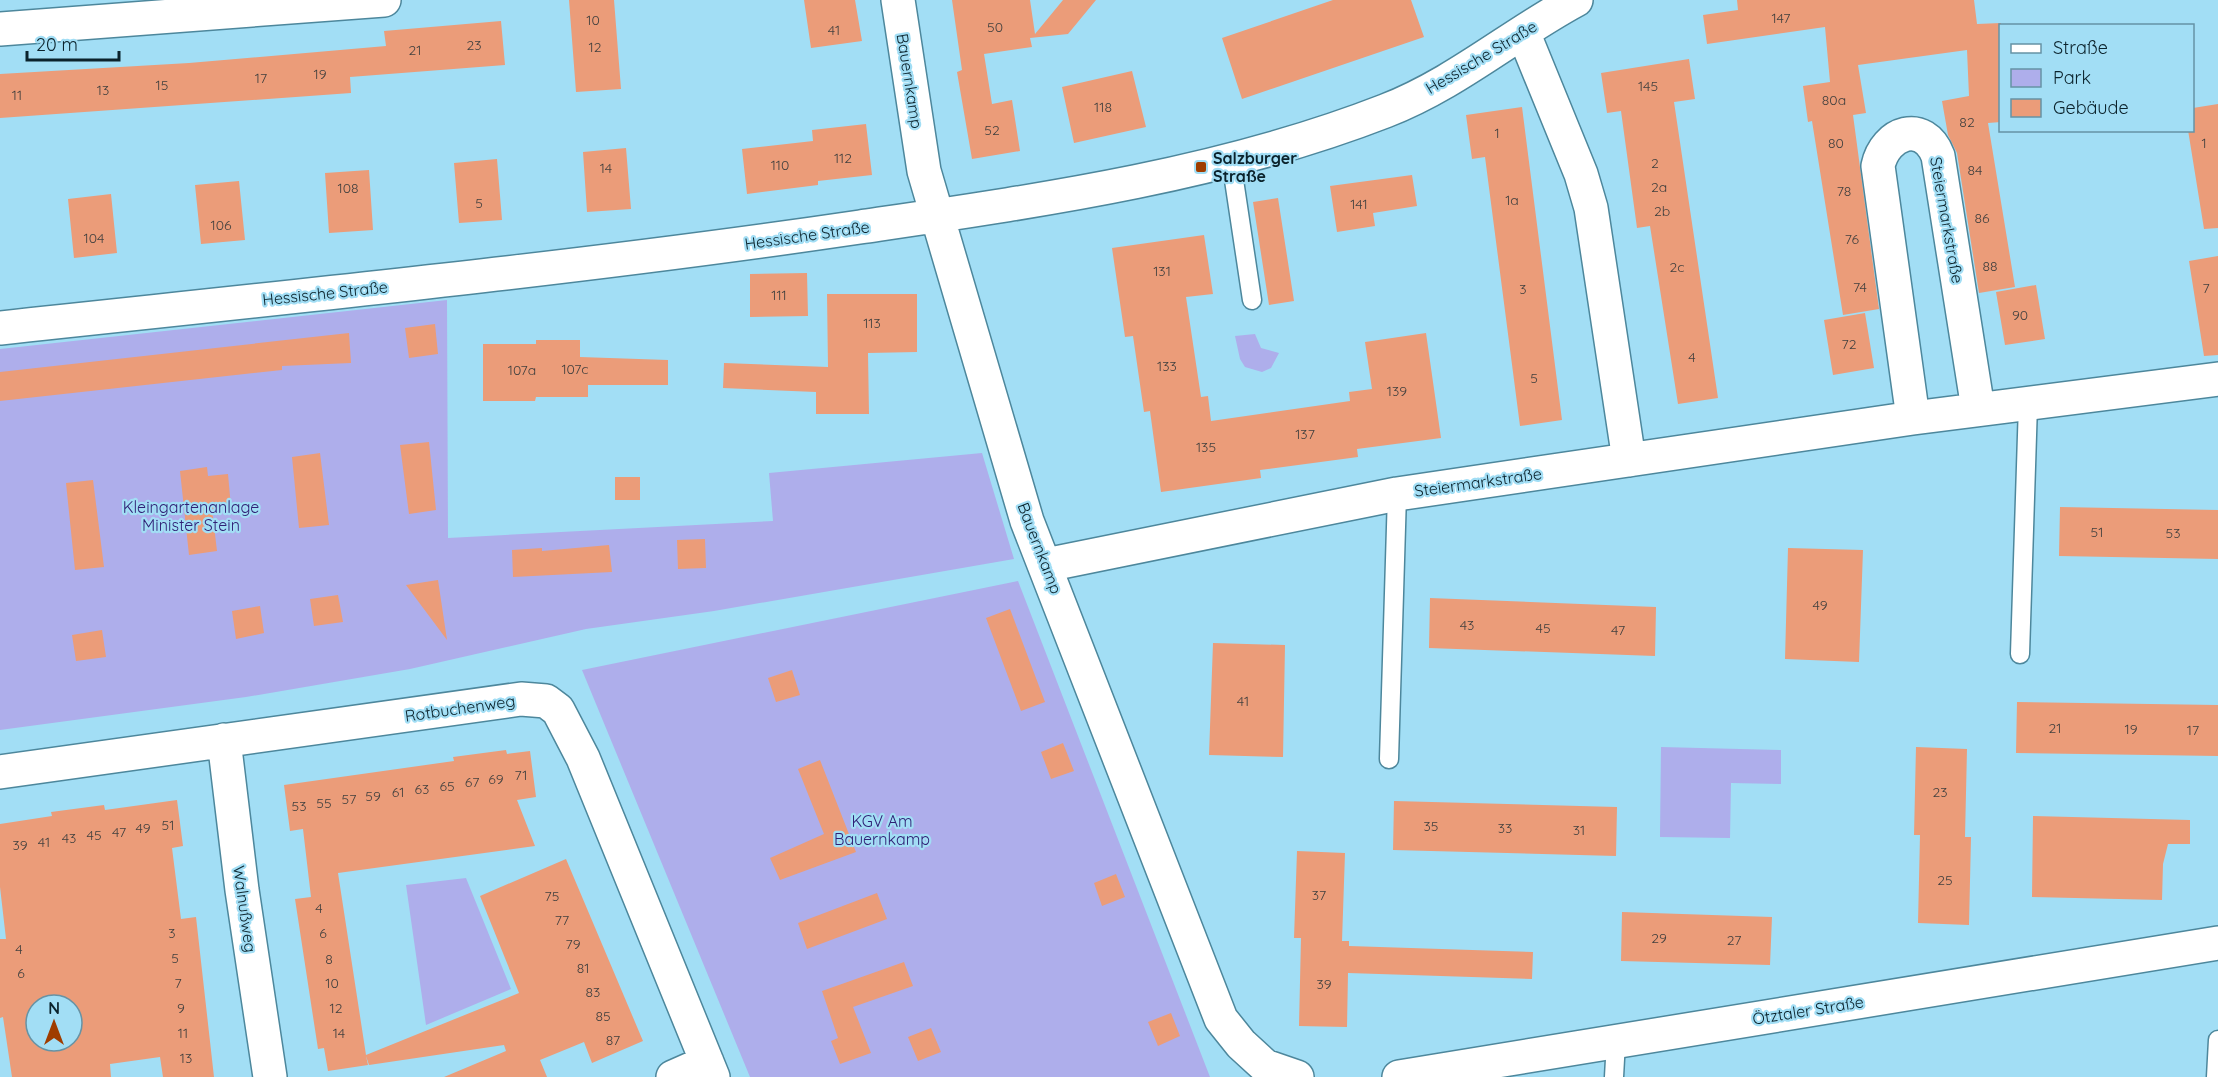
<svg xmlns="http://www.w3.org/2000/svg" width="2218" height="1077" font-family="Quicksand,sans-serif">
  <rect width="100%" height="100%" fill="#a2def5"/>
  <!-- green -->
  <path fill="#aeaeeb" d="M447 300 448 538 773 521 769 473 982 453 1014 559 714 611 586 629 410 669 246 697 0 730V349Z
    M1255 334 1261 348 1279 353 1271 368 1262 372 1245 367 1240 359 1235 336Z
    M1018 581 1210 1077H750L582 670Z
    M1661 747 1781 750V784L1731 783 1730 838 1660 837Z
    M466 878 511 989 426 1025 406 885Z"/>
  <!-- building -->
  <path fill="#eb9c79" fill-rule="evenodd" d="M569 0H614L621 89 576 92Z
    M804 0H855L862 41 811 48Z
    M952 0H1030L1035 34 1063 0H1096L1068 34 1030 38 1032 47 984 54 992 104 1012 100 1020 151 972 159 957 72 962 70Z
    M1333 0H1411L1424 37 1242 99 1222 38Z
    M1737 0H1974L1977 24 2001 23V122L1988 123 2015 287 1979 293 1957 153 1948 135 1942 101 1969 96 1967 50 1858 65 1866 113 1853 115 1879 309 1843 315 1812 121 1808 122 1803 86 1830 82 1825 27 1707 44 1703 15 1738 10Z
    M501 21 505 65 350 77 351 93 0 118V74L189 63 386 46 384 31Z
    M1689 59 1695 99 1674 102 1718 398 1678 404 1650 226 1637 228 1621 111 1607 113 1601 73Z
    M1132 71 1146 127 1074 143 1062 87Z
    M2218 104V228L2204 229 2188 130H2193V108Z
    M1522 107 1562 420 1520 426 1485 157 1472 159 1466 115Z
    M866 124 872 175 818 181V185L747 194 742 149 813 141 812 130Z
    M626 148 631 209 587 212 583 152Z
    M497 159 502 220 459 223 454 163Z
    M369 170 373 230 329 233 325 173Z
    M1412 175 1417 206 1373 213 1375 226 1337 232 1330 186Z
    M239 181 245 240 201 244 195 185Z
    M111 194 117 253 74 258 68 199Z
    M1278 198 1294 301 1269 305 1253 202Z
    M1204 235 1213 294 1186 297 1201 397 1208 396 1211 421 1350 401 1349 392 1372 389 1365 342 1426 333 1441 438 1357 449 1358 457 1260 470 1261 478 1161 492 1150 411 1144 412 1133 336 1125 337 1112 248Z
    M2218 256V355L2204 356 2189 261Z
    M807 273 808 316 750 317V274Z
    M2036 285 2045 339 2005 345 1996 292Z
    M827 294H917V352L868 353 869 414H816V392L723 388 724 363 828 367Z
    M1865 313 1874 368 1833 375 1824 320Z
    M435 324 438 354 409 358 405 328Z
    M349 333 351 363 282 366V370L0 401V372Z
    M536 340H580V357L668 360V385H588V397H536L535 401H483V344H536Z
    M429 442 436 510 409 514 400 445Z
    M320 453 329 525 299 528 292 457Z
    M207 467 208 476 228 474 231 507 212 509 217 551 189 555 180 471Z
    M615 477H640V500H615Z
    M93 480 104 567 75 570 66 483Z
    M2060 507 2218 510V559L2059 556Z
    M705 539 706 568 678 569 677 540Z
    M609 545 612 572 513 577 512 550 542 548V551Z
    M1788 548 1863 550 1859 662 1785 659Z
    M438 580 447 640 406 585Z
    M338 595 343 622 314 626 310 599Z
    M1430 598 1656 607 1655 656 1429 648Z
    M260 606 264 633 236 639 232 611Z
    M1010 609 1045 702 1021 711 986 618Z
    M102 630 106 657 76 661 72 635Z
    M1213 643 1285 645 1283 757 1209 755Z
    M792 670 800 695 776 702 768 678Z
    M2017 702 2218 705V756L2016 753Z
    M1063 743 1074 771 1051 779 1041 752Z
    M1916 747 1967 749 1965 837H1971L1969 925 1918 923 1920 835H1914Z
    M506 750 507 754 530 751 536 797 517 800 535 846 338 873 366 1055 519 993 480 896 566 859 643 1041 592 1063 584 1042 540 1060 547 1077H444L506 1051 504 1045 369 1065 366 1056 368 1065 328 1071 324 1048 318 1049 295 899 311 897 303 829 290 831 284 785 454 761 453 757Z
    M820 760 856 852 780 880 770 858 824 834 798 769Z
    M177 800 183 846 172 848 181 919 196 917 214 1077H163L160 1057 110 1064 111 1077H12L3 1017 0 1018V939H6L0 887V824L52 816 51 812 104 805 105 810ZM36 1005H72V1041H36Z
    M1394 801 1617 807 1616 856 1393 850Z
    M2033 816 2190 820V844H2168L2163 864 2162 900 2032 897Z
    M1297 851 1345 853 1342 941H1349V946L1533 952 1532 979 1348 973 1347 1027 1299 1026 1301 938H1294Z
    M1116 874 1125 897 1102 906 1094 883Z
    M877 893 887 919 807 949 798 923Z
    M1622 912 1772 917 1770 965 1621 961Z
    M904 962 913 986 853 1007 871 1053 840 1064 831 1041 838 1038 822 991Z
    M1171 1013 1180 1036 1158 1046 1148 1022Z
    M931 1028 941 1052 918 1061 908 1037Z"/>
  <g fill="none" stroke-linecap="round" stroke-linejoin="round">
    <!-- lane casing -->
    <g stroke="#4d879c" stroke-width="21">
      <path id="lane" d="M1231 160 1252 300
        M2020 654 2028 404
        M1389 759 1397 494
        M1614 1077 1616 1041
        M2216 1077 2218 1040"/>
    </g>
    <!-- street casing -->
    <g stroke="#4d879c" stroke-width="36">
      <path id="street" d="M898 0 924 171 1027 521 1221 1019 1241 1044 1265 1066 1297 1077
        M0 29 384 0
        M1523 32 1581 174 1591 208 1629 460
        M0 328C287 297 575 269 860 227 1037 201 1218 176 1385 111 1455 84 1511 35 1576 0
        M1913 418 1878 166C1885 132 1924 119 1938 156L1978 409
        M1046 565 1397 494 1913 418 2218 379
        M224 740 242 890 270 1077
        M0 772 521 699 546 701 558 710 583 758 713 1077
        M673 1077 707 1062
        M1399 1077 2218 943"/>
    </g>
    <!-- lane -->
    <use href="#lane" stroke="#fff" stroke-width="18"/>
    <!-- street -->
    <use href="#street" stroke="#fff" stroke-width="33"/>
  </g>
  <!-- markers -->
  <rect fill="#9f3d00" stroke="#a2def5" stroke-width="2" x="1195" y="161" width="12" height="12" rx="3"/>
  <g text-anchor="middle" stroke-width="4.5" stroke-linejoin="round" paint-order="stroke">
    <!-- number labels -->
    <g font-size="14" fill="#43413f">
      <text x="1781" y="23">147</text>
      <text x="593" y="25">10</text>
      <text x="995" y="32">50</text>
      <text x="834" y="35">41</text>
      <text x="474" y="50">23</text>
      <text x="595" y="52">12</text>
      <text x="415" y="55">21</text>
      <text x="320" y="79">19</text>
      <text x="261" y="83">17</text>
      <text x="162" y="90">15</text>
      <text x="1648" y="91">145</text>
      <text x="103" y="95">13</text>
      <text x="17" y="100">11</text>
      <text x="1834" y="105">80a</text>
      <text x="1103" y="112">118</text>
      <text x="1967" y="127">82</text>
      <text x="992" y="135">52</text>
      <text x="1497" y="138">1</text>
      <text x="1836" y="148">80</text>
      <text x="2204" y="148">1</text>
      <text x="843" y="163">112</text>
      <text x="1655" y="168">2</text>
      <text x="780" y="170">110</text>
      <text x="606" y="173">14</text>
      <text x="1975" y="175">84</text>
      <text x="1659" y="192">2a</text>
      <text x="348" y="193">108</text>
      <text x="1844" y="196">78</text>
      <text x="1512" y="205">1a</text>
      <text x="479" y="208">5</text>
      <text x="1359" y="209">141</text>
      <text x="1662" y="216">2b</text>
      <text x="1982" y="223">86</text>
      <text x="221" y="230">106</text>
      <text x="94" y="243">104</text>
      <text x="1852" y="244">76</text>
      <text x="1990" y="271">88</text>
      <text x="1677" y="272">2c</text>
      <text x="1162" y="276">131</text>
      <text x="1860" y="292">74</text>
      <text x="2206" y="293">7</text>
      <text x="1523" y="294">3</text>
      <text x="779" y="300">111</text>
      <text x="2020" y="320">90</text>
      <text x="872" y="328">113</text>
      <text x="1849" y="349">72</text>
      <text x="1692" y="362">4</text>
      <text x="1167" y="371">133</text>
      <text x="575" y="374">107c</text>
      <text x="522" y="375">107a</text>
      <text x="1534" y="383">5</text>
      <text x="1397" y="396">139</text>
      <text x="1305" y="439">137</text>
      <text x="1206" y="452">135</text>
      <text x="2097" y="537">51</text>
      <text x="2173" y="538">53</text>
      <text x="1820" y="610">49</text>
      <text x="1467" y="630">43</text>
      <text x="1543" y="633">45</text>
      <text x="1618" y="635">47</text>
      <text x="1243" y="706">41</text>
      <text x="2055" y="733">21</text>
      <text x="2131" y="734">19</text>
      <text x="2193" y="735">17</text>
      <text x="521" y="780">71</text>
      <text x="496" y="784">69</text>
      <text x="472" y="787">67</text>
      <text x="447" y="791">65</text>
      <text x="422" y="794">63</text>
      <text x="398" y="797">61</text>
      <text x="1940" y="797">23</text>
      <text x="373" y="801">59</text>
      <text x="349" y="804">57</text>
      <text x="324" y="808">55</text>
      <text x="299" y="811">53</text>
      <text x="168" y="830">51</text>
      <text x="1431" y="831">35</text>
      <text x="143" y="833">49</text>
      <text x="1505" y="833">33</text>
      <text x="1579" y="835">31</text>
      <text x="119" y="837">47</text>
      <text x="94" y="840">45</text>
      <text x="69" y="843">43</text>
      <text x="44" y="847">41</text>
      <text x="20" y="850">39</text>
      <text x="1945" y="885">25</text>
      <text x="1319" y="900">37</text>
      <text x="552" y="901">75</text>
      <text x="319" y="913">4</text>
      <text x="562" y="925">77</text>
      <text x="172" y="938">3</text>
      <text x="323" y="938">6</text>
      <text x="1659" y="943">29</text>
      <text x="1734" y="945">27</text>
      <text x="573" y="949">79</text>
      <text x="19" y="954">4</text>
      <text x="175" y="963">5</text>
      <text x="329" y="964">8</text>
      <text x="583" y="973">81</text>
      <text x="21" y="978">6</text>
      <text x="178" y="988">7</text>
      <text x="332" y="988">10</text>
      <text x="1324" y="989">39</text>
      <text x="593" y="997">83</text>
      <text x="181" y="1013">9</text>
      <text x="336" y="1013">12</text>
      <text x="603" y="1021">85</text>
      <text x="183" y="1038">11</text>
      <text x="339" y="1038">14</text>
      <text x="613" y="1045">87</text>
      <text x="186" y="1063">13</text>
    </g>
    <!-- street labels -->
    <g font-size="16" fill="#0b232c" stroke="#a2def5">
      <text transform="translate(1481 57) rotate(-31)" y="6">Hessische Straße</text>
      <text transform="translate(910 81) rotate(81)" y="6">Bauernkamp</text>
      <text transform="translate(1947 220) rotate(80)" y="6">Steiermarkstraße</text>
      <text transform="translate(807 235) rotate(-8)" y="6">Hessische Straße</text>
      <text transform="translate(325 293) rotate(-6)" y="6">Hessische Straße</text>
      <text transform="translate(1478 482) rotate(-8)" y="6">Steiermarkstraße</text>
      <text transform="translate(1040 548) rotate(69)" y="6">Bauernkamp</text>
      <text transform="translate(460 708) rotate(-8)" y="6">Rotbuchenweg</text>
      <text transform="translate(245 909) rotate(82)" y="6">Walnußweg</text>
      <text transform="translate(1808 1010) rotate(-9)" y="6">Ötztaler Straße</text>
    </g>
    <!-- poi labels -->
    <g font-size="16" font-weight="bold" fill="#0b232c" stroke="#a2def5" text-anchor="start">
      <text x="1213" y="164">Salzburger<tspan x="1213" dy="18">Straße</tspan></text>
    </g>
    <!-- park labels -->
    <g font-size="16" fill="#302075" stroke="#a2def5">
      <text x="191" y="513">Kleingartenanlage<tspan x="191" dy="18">Minister Stein</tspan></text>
      <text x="882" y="827">KGV Am<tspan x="882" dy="18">Bauernkamp</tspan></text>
    </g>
  </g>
  <!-- legend -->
  <rect x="1999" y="24" width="195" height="108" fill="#a2def5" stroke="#6693a5" stroke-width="1.5"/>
  <rect x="2011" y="44" width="30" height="9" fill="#ffffff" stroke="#6693a5" stroke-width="1.5"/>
  <text x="2053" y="54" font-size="18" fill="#0b232c">Straße</text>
  <rect x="2011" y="69" width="30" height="18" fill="#aeaeeb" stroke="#6693a5" stroke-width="1.5"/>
  <text x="2053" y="84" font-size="18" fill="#0b232c">Park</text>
  <rect x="2011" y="99" width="30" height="18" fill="#eb9c79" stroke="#6693a5" stroke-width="1.5"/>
  <text x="2053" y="114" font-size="18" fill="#0b232c">Gebäude</text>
  <!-- north arrow -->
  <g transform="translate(54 1023)"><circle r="28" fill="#a2def5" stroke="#6693a5" stroke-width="1.5"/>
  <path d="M0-4.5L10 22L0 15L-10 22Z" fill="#9f3d00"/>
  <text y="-9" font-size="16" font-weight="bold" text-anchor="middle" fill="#0b232c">N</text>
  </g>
  <!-- scale -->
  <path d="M27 51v9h92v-9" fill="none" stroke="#0b232c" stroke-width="3"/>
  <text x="36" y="51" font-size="18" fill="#0b232c" stroke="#a2def5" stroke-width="4.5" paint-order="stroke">20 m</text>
</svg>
